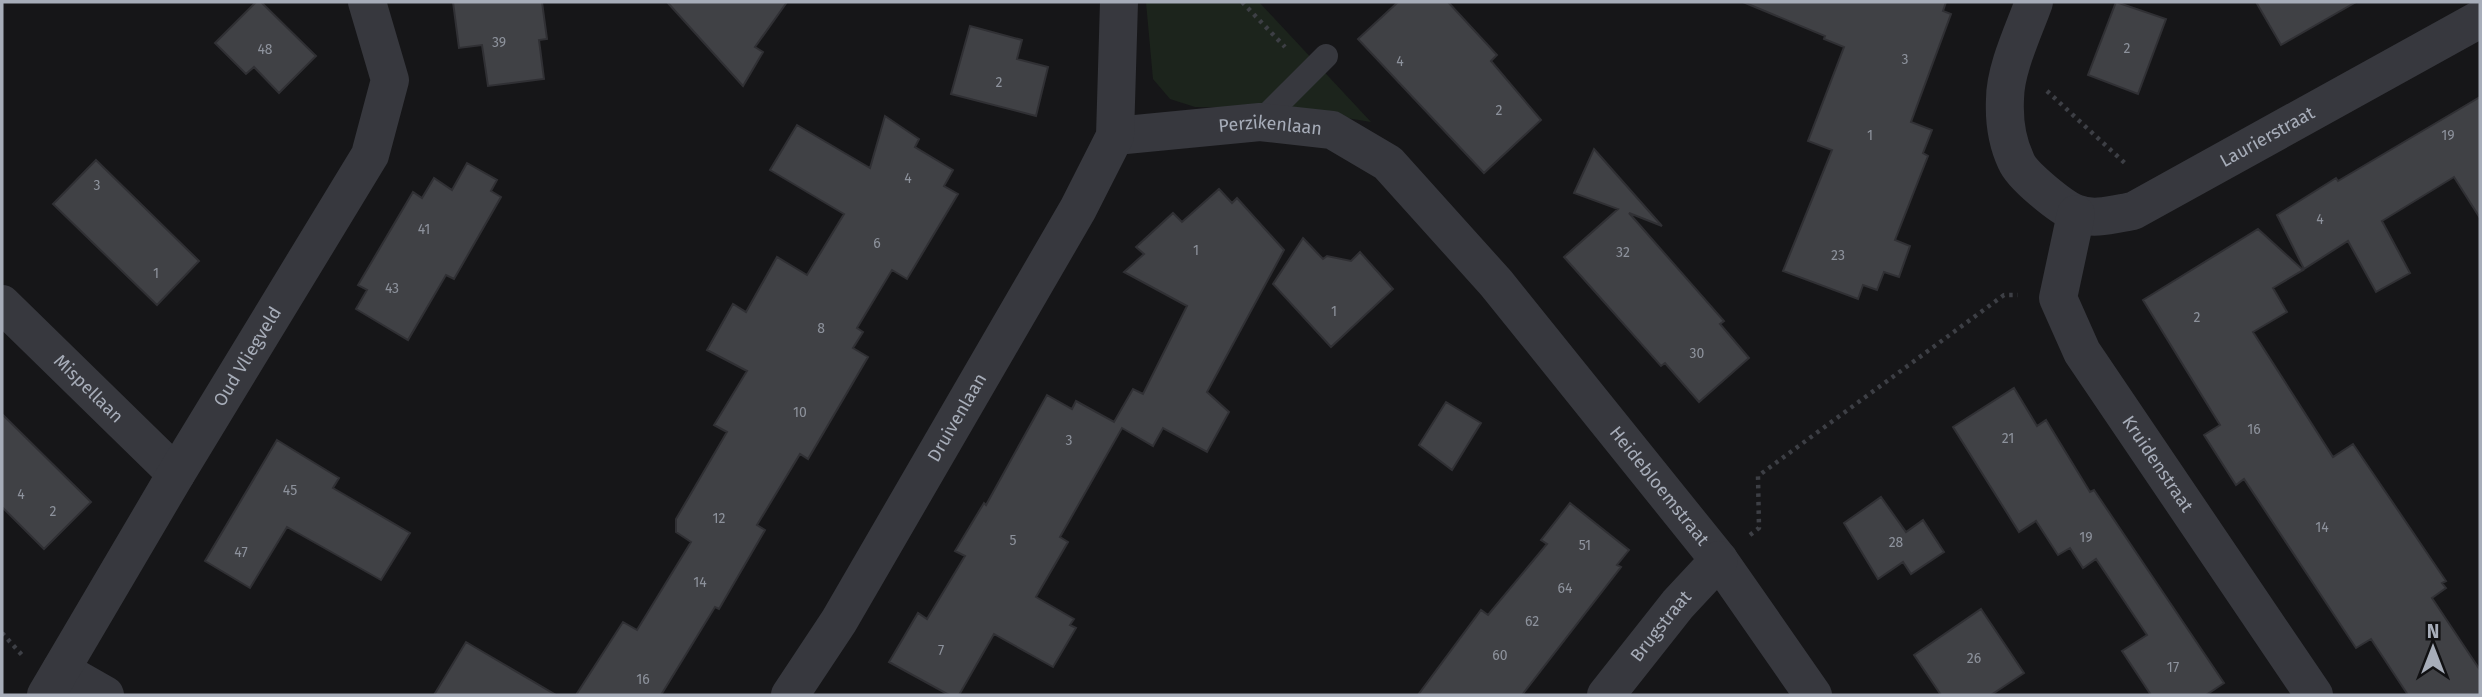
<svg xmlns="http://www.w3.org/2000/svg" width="2482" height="697" font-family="'Fira Sans',sans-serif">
  <rect width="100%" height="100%" fill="#161618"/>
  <!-- green -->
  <path fill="#1c241c" d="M1146 2H1259L1371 122 1292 109 1195 107 1170 99 1153 79Z"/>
  <!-- building -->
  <path fill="#404145" stroke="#303034" stroke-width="2" d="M256 2H261L316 56 279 93 254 67 246 74 215 43Z
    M453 2H542L547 39 539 40 544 79 488 86 482 45 459 48Z
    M667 2H787L755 47 763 52 743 86Z
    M1398 2H1448L1497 55 1491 61 1541 120 1484 173 1358 39Z
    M1743 2H1946L1943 11 1951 14 1911 122 1932 130 1923 153 1928 156 1895 240 1910 246 1899 277 1884 272 1877 290 1863 285 1858 299 1783 271 1832 150 1808 141 1844 47 1824 39 1825 36Z
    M2116 2 2166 19 2138 94 2088 75Z
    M2256 2H2356L2281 45Z
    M970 26 1022 40 1017 59 1048 67 1036 116 951 94Z
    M2480 97V218L2454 177 2382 221 2410 273 2376 292 2348 241 2304 269 2277 215 2336 178 2338 181Z
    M885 116 919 139 915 147 953 170 944 186 958 194 907 279 892 270 857 328 863 332 853 348 868 357 808 459 800 454 757 525 765 530 719 609 715 607 661 695H576L623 622 637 630 691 542 676 532V519L727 432 714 425 747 371 707 350 733 304 746 312 777 257 807 275 844 214 770 170 797 125 870 168Z
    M1594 149 1662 226 1629 213 1724 321 1720 324 1749 358 1699 402 1665 363 1661 366 1564 257 1618 209 1574 193Z
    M96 160 199 261 157 305 53 204Z
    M467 163 497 180 491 191 501 197 454 279 446 275 408 340 356 309 367 290 358 285 413 192 422 198 434 178 452 190Z
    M1219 189 1232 203 1237 198 1284 250 1207 392 1229 412 1207 452 1163 428 1153 446 1122 428 1060 537 1068 542 1036 597 1074 619 1070 625 1076 628 1053 667 994 634 959 695H949L889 662 918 613 927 619 965 556 955 551 984 503 986 505 1047 395 1072 409 1076 401 1114 422 1133 389 1143 394 1187 306 1124 272 1144 254 1136 247 1173 213 1182 222Z
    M2258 229 2303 270 2273 288 2287 312 2253 332 2333 457 2353 444 2446 581 2442 583 2446 588 2432 598 2480 670V695H2408L2371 639 2356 648 2244 479 2236 485 2204 435 2220 425 2143 300Z
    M1303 238 1323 259 1327 256 1351 261 1360 252 1393 289 1331 347 1273 284Z
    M2014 388 2037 426 2046 420 2090 492 2094 490 2224 683 2206 695H2151L2122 651 2147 635 2096 559 2083 568 2070 548 2058 555 2036 521 2019 532 1953 427Z
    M1446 402 1481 423 1452 470 1419 445Z
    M2 414 91 502 44 549 2 507Z
    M277 440 339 478 333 488 410 533 381 580 287 527 250 588 205 561Z
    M1881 497 1906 532 1923 520 1944 552 1911 574 1903 562 1878 579 1844 523Z
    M1570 503 1629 550 1617 565 1621 567 1522 695H1418L1481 610 1488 615 1547 544 1541 540Z
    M1981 609 2024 673 1991 695H1941L1914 655Z
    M466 642 556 695H434Z"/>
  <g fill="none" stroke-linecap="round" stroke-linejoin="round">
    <!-- path -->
    <path stroke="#3d3f45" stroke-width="4.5" stroke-dasharray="3.5 5" stroke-linecap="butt" d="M1242 2 1285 47
      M2047 91 2128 166
      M1750 535 1759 528 1758 476 2004 295H2018
      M2 633 22 655"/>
    <!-- lane -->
    <path stroke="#37383e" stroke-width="24" d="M1260 122 1326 56"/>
    <!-- street -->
    <g stroke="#37383e" stroke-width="38">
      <path id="s1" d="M2034 2C2024 30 2005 69 2005 99 2004 120 2007 142 2016 161 2022 176 2061 207 2075 213 2093 221 2115 214 2133 211L2480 19"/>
      <path id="s2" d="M1115 136 1260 122 1332 130 1388 163 1496 283 1719 560 1813 695"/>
      <path id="s3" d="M2076 214 2058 298 2082 352 2314 695"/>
      <path id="s4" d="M2 304 176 474"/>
      <path d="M61 670 105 695"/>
      <path id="s5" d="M46 695 176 474 370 155 390 80 367 2"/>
      <path id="s6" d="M790 695 839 621 1078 209 1115 136 1119 2"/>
      <path id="s7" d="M1606 695 1678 604 1719 560"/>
    </g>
  </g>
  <g text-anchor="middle" stroke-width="7" stroke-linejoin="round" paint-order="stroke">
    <!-- number labels -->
    <g font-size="14" fill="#8d929c">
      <text x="499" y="47">39</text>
      <text x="2127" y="53">2</text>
      <text x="265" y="54">48</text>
      <text x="1905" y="64">3</text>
      <text x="1400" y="66">4</text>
      <text x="999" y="87">2</text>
      <text x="1499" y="115">2</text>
      <text x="1870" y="140">1</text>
      <text x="2448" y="140">19</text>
      <text x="908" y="183">4</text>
      <text x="97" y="190">3</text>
      <text x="2320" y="224">4</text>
      <text x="424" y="234">41</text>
      <text x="877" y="248">6</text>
      <text x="1196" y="255">1</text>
      <text x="1623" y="257">32</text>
      <text x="1838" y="260">23</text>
      <text x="156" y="278">1</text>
      <text x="392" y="293">43</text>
      <text x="1334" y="316">1</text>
      <text x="2197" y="322">2</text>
      <text x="821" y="333">8</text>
      <text x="1697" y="358">30</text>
      <text x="800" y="417">10</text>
      <text x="2254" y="434">16</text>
      <text x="2008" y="443">21</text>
      <text x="1069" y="445">3</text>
      <text x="290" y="495">45</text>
      <text x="21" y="499">4</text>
      <text x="53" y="516">2</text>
      <text x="719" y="523">12</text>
      <text x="2322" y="532">14</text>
      <text x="2086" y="542">19</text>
      <text x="1013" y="545">5</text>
      <text x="1896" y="547">28</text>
      <text x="1585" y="550">51</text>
      <text x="241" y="557">47</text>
      <text x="700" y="587">14</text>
      <text x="1565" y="593">64</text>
      <text x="1532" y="626">62</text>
      <text x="941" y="655">7</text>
      <text x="1500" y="660">60</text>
      <text x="1974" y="663">26</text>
      <text x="2173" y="672">17</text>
      <text x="643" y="684">16</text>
    </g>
    <!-- street labels -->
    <g font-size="18" fill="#a7adb9" stroke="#111113">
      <text dy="6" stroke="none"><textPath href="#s2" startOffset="156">Perzikenlaan</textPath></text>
      <text dy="6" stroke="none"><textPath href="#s1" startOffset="457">Laurierstraat</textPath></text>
      <text dy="6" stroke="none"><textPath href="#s5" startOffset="394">Oud Vliegveld</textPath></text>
      <text dy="6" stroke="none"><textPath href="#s4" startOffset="121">Mispellaan</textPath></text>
      <text dy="6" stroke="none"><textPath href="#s6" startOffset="324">Druivenlaan</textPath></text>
      <text dy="6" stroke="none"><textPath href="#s3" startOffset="280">Kruidenstraat</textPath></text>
      <text dy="6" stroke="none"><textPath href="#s2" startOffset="705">Heidebloemstraat</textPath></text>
      <text dy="6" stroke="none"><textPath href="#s7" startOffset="88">Brugstraat</textPath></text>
    </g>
  </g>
  <!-- border -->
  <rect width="2482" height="697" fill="none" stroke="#a7adb9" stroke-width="7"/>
  <!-- north arrow -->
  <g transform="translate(2433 648)" stroke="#111113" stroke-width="5" paint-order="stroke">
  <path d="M0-5L12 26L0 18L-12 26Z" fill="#a7adb9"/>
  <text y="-10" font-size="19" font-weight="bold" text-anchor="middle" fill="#a7adb9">N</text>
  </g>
</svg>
